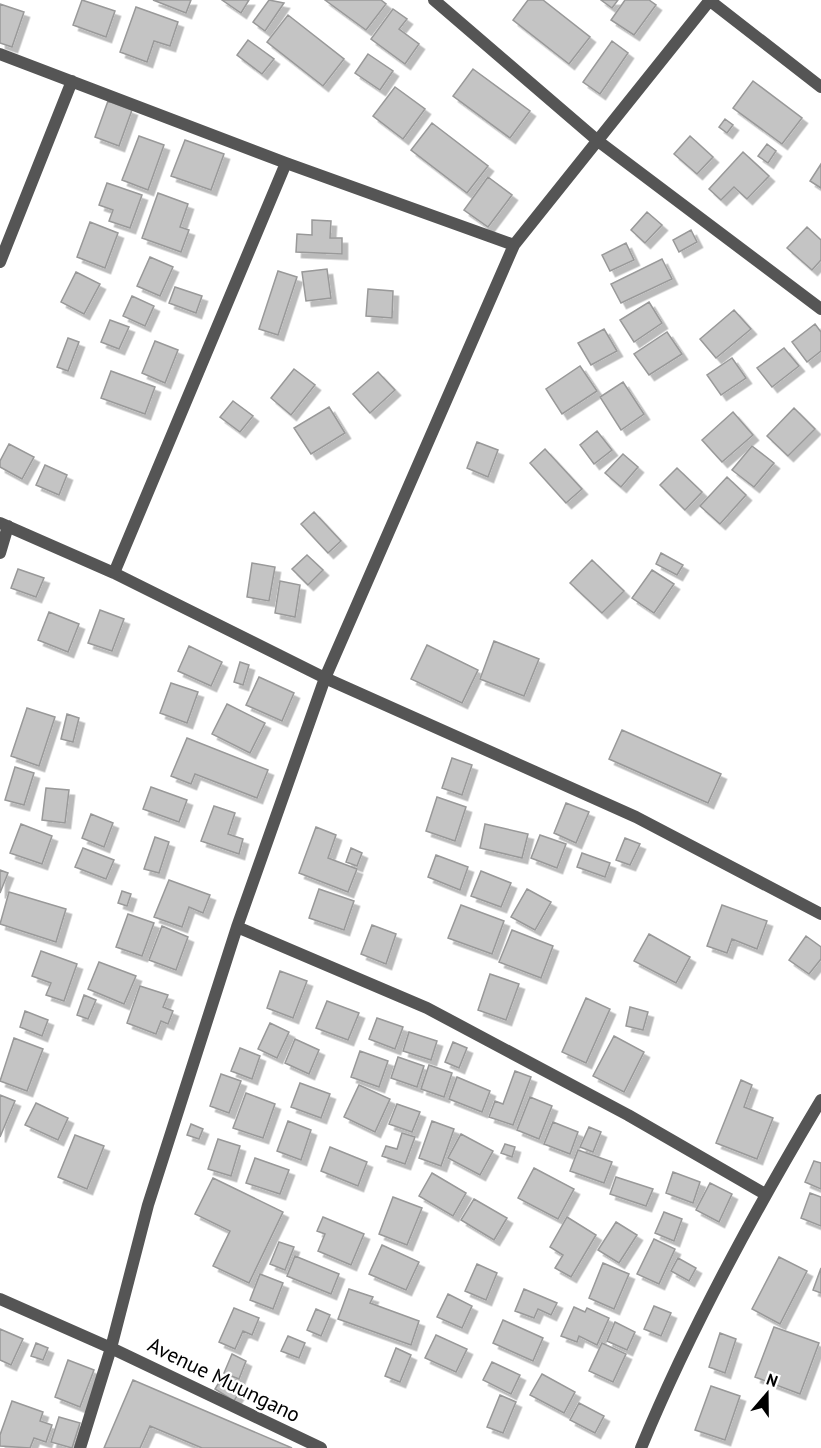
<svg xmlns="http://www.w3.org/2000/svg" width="821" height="1448" font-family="'PT Sans',sans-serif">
  <defs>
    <filter id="shadow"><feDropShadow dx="5.5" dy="5.5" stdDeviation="0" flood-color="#0004"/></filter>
  </defs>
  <rect width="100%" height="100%" fill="#fff"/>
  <!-- building -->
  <path fill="#c4c4c4" stroke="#999" stroke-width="1.5" filter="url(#shadow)" d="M82 0 115 11 106 37 73 25Z
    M153 0H191L186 13Z
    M222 0H249L241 13Z
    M269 0 284 3 265 31 253 22Z
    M325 0H381L386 4 366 30Z
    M528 0H543L590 37 569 64 513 20Z
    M601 0H618L612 8Z
    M625 0H649L656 5 634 35 611 20Z
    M0 4 24 12 12 47 0 43Z
    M136 7 178 22 170 46 154 41 147 62 120 52Z
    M393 9 407 19 399 29 419 44 405 64 371 39Z
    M288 15 344 59 323 86 267 42Z
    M248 40 274 59 262 74 237 55Z
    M612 41 628 53 600 94 583 82Z
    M368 54 393 71 380 90 355 73Z
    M473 69 530 111 510 138 453 96Z
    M753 81 802 118 782 144 733 108Z
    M395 87 425 109 403 139 373 116Z
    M108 101 132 110 119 146 95 137Z
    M725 119 733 125 727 133 719 127Z
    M432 123 488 166 467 193 411 150Z
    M139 136 164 145 148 190 122 180Z
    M690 136 713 157 697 174 674 154Z
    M185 140 224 154 211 190 171 176Z
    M767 144 776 151 768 163 758 156Z
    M743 152 769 176 747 199 734 187 721 200 709 189Z
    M821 164V188L810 181Z
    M488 177 512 195 488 227 464 210Z
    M107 183 142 195 130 228 109 221 113 210 99 205Z
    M158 193 188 204 180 227 189 230 181 252 142 238Z
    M647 212 662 225 645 243 631 230Z
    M312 220 331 221 330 238H342V254L296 252 297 234 312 235Z
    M90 222 118 233 105 268 77 257Z
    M807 227 821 240V260L812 270 787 248Z
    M691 230 697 242 679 252 673 240Z
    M626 243 634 260 610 271 602 255Z
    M150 257 173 267 160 296 137 286Z
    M662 259 672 279 621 303 611 284Z
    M327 269 331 298 306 301 302 272Z
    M278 271 297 277 278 335 259 329Z
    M76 272 100 284 84 314 61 302Z
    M175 287 202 296 196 313 169 303Z
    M368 289 393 291 392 318 366 316Z
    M132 296 154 306 145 326 123 316Z
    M649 302 662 323 634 342 620 320Z
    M734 310 751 329 716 358 700 339Z
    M110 320 129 327 119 349 101 342Z
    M815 324 821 332V351L807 362 792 342Z
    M604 329 617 351 591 365 578 343Z
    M667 332 682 354 649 375 634 354Z
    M68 338 79 342 68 371 57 367Z
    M155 341 178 350 165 383 142 373Z
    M784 348 799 366 772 387 757 368Z
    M732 358 746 378 721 395 707 375Z
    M580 366 597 391 562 414 546 389Z
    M294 369 315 385 291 415 271 398Z
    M111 371 155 387 145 414 101 398Z
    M378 372 395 390 370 413 353 394Z
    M623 382 644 414 621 430 600 397Z
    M233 401 253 416 240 432 220 417Z
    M329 407 345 433 311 454 294 428Z
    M794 408 815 429 788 456 767 436Z
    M733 412 753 435 722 462 702 440Z
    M597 431 612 450 594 464 580 445Z
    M477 442 498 450 488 477 467 468Z
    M9 444 34 457 22 479 0 467V461Z
    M752 446 774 463 754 487 732 470Z
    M545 449 582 489 566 503 530 463Z
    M623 454 638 467 621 487 605 473Z
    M45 465 67 475 59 495 36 485Z
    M677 468 702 492 685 510 660 485Z
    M727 477 746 495 720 524 700 506Z
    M314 512 341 541 328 553 301 524Z
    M661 553 683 565 677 575 656 564Z
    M307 555 323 570 308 585 292 569Z
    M592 560 624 591 602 613 570 583Z
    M252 563 275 567 269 601 247 597Z
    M18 569 44 578 36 597 11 588Z
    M652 570 674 584 654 613 632 598Z
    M280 581 300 585 295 617 275 613Z
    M100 610 124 619 112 651 88 643Z
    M49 612 79 624 68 652 38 640Z
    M494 641 539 659 524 696 480 679Z
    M427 645 478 670 462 703 411 679Z
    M189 646 222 662 211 686 178 671Z
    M240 662 249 665 243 685 234 682Z
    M259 677 294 693 282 721 246 705Z
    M171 683 198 692 187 723 160 713Z
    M227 704 265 723 250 753 212 734Z
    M27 708 55 717 39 766 11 756Z
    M67 714 79 718 73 742 61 739Z
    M622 730 721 774 708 803 609 759Z
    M187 738 268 770 257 798 195 774 191 784 171 776Z
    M452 758 472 765 462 795 442 788Z
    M15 767 34 773 24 805 5 800Z
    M151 787 187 800 179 822 143 809Z
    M46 788 69 790 65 823 42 820Z
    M437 797 466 807 455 841 426 831Z
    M566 803 589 812 576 843 554 833Z
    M214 806 235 813 228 834 243 839 239 854 201 841Z
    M91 814 113 823 104 847 82 838Z
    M21 824 52 836 42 864 10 853Z
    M485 824 528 834 522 858 480 848Z
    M316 827 336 835 328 858 357 869 348 892 299 873Z
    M540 835 566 844 557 868 531 858Z
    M155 837 169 842 159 873 144 869Z
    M625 838 640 844 630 865 616 860Z
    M83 848 114 860 106 879 75 867Z
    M351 848 362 853 357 866 346 862Z
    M582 853 610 863 605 877 577 867Z
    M436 855 468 867 460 890 428 877Z
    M0 870 8 873 0 893Z
    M481 871 511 883 501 907 471 896Z
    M169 880 210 895 203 913 189 907 182 927 154 917Z
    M319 889 354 901 344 930 309 918Z
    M527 889 551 902 535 930 511 917Z
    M122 891 131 894 127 906 118 903Z
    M9 892 66 909 56 942 0 924Z
    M461 905 504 921 492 954 448 938Z
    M722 905 767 921 757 949 732 939 727 953 707 946Z
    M128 914 154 923 142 956 116 947Z
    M372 925 396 934 386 964 361 954Z
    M162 926 188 937 176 970 149 960Z
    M512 930 553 946 541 978 499 962Z
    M649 934 690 957 676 983 634 961Z
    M806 936 821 947V959L809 974 789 960Z
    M41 951 77 964 64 1001 46 995 51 983 32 976Z
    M99 962 136 976 124 1004 88 989Z
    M280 971 307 981 293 1018 267 1008Z
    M490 974 519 984 506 1020 478 1010Z
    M140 986 168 995 163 1007 173 1011 168 1024 161 1021 156 1034 127 1023Z
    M84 995 96 1000 88 1019 77 1015Z
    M586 998 610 1009 586 1063 562 1052Z
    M327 1001 359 1013 348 1040 316 1028Z
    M630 1007 648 1012 643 1030 626 1026Z
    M25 1011 48 1020 42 1036 20 1027Z
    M377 1018 403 1027 395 1049 369 1039Z
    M270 1023 289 1032 277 1058 258 1049Z
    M409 1032 437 1041 431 1060 403 1051Z
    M614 1036 644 1052 624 1092 593 1076Z
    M14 1038 43 1049 27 1091 0 1081Z
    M295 1039 319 1050 309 1074 285 1063Z
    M453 1042 467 1048 459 1068 445 1062Z
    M240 1048 260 1056 252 1079 231 1071Z
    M360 1051 388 1061 379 1087 351 1077Z
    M398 1057 424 1066 417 1087 391 1078Z
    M429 1065 452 1073 444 1097 421 1089Z
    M515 1071 531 1077 513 1125 489 1117 495 1101 503 1104Z
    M221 1074 241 1081 229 1113 210 1106Z
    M457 1077 490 1091 482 1112 449 1099Z
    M741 1080 752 1085 744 1107 773 1118 757 1159 716 1143Z
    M300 1083 330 1094 321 1118 291 1107Z
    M359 1085 390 1099 375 1132 344 1117Z
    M246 1093 275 1104 263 1138 233 1128Z
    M0 1095 15 1101 0 1137Z
    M530 1097 552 1106 539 1139 517 1130Z
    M36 1103 68 1118 58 1140 25 1125Z
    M397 1104 420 1112 412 1132 389 1124Z
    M288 1121 311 1130 301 1160 277 1151Z
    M432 1121 454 1129 441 1166 419 1158Z
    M553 1122 578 1132 570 1154 544 1144Z
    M191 1124 203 1129 199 1139 187 1135Z
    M589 1127 601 1132 593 1152 580 1147Z
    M402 1133 415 1137 405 1164 382 1156 386 1146 397 1149Z
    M461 1134 493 1151 480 1175 448 1158Z
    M75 1135 104 1146 87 1189 58 1177Z
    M218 1139 240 1146 231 1176 208 1169Z
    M505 1144 515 1147 512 1157 501 1153Z
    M330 1147 367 1162 358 1186 321 1171Z
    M578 1150 612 1162 604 1183 570 1171Z
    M255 1158 289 1170 280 1194 246 1183Z
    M814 1161 821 1163V1189L805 1182Z
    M534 1168 574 1189 558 1219 518 1198Z
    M673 1172 700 1182 693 1203 666 1193Z
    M432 1173 466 1193 453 1216 419 1196Z
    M616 1177 653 1189 646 1206 610 1194Z
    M213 1178 283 1212 249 1283 213 1266 230 1231 195 1214Z
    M710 1183 732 1194 719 1222 696 1210Z
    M810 1193 821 1197V1226L801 1218Z
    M393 1197 422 1208 407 1245 379 1234Z
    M474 1199 507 1218 494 1240 461 1220Z
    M664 1212 682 1219 674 1241 655 1233Z
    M323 1217 364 1234 351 1265 318 1251 325 1234 317 1231Z
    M567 1217 596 1235 571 1277 555 1268 563 1255 550 1247Z
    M616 1222 637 1235 619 1263 598 1250Z
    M654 1239 675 1249 659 1284 637 1274Z
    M279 1242 294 1247 285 1270 270 1264Z
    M382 1245 419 1262 406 1290 369 1274Z
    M295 1256 339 1274 331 1294 287 1276Z
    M779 1257 807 1271 780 1324 752 1309Z
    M678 1258 696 1268 689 1281 671 1271Z
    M603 1263 629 1274 614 1309 589 1298Z
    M477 1264 497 1273 486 1300 465 1291Z
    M821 1268V1293L813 1290Z
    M260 1274 283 1283 273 1309 250 1300Z
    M349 1289 373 1297 370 1303 419 1321 411 1345 338 1319Z
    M524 1289 557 1303 551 1315 538 1309 534 1318 515 1311Z
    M448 1294 472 1306 462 1328 437 1317Z
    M654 1306 671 1313 661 1336 644 1329Z
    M574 1307 585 1312 587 1308 609 1318 597 1345 579 1336 577 1342 561 1336Z
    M234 1308 259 1318 252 1335 243 1331 235 1349 219 1342Z
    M316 1309 330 1315 321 1336 307 1330Z
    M503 1320 543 1338 533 1361 493 1343Z
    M615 1322 635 1332 627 1350 607 1341Z
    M774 1327 819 1343 800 1394 755 1377Z
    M0 1329 23 1339 11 1365 0 1360Z
    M720 1333 736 1339 725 1373 709 1367Z
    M436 1335 467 1349 456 1372 425 1358Z
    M288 1336 305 1343 299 1358 281 1351Z
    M36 1343 48 1348 43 1360 31 1356Z
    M602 1343 626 1354 613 1382 589 1371Z
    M396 1348 411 1355 400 1382 385 1376Z
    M232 1354 246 1361 239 1379 224 1373Z
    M68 1360 94 1370 80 1407 55 1397Z
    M492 1362 520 1375 511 1394 483 1380Z
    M542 1374 575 1392 564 1413 530 1395Z
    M223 1376 242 1388 234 1401 215 1389Z
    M133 1380 292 1448H202L150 1426 140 1448H104Z
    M711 1386 740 1396 725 1440 695 1430Z
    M500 1395 516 1402 503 1433 487 1427Z
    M12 1401 43 1412 40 1421 52 1425 46 1442 34 1438 30 1448 0 1446V1435Z
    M579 1403 604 1416 595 1433 570 1420Z
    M59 1417 80 1423 72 1448 51 1442Z"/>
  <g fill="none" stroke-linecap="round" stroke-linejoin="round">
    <!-- minor -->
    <path stroke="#555" stroke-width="12" d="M434 0 598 141 821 309
      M709 0 821 87
      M0 54 286 163 514 245
      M0 262 72 81
      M0 523 114 573 325 678 636 817 821 914
      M0 553 8 526
      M114 573 286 163
      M237 927 427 1008 628 1115 765 1194
      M0 1299 111 1348 321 1448
      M80 1448 111 1348 148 1205 237 927 325 678 514 245 710 0
      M641 1448C691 1327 754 1212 821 1100"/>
  </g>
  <g text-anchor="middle" stroke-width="4.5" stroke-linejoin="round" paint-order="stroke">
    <!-- street labels -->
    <g font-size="21" fill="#000" stroke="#fff">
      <text transform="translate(224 1380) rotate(26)" y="7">Avenue Muungano</text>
    </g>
  </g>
  <!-- north arrow -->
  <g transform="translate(767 1394) rotate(20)" stroke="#ffffff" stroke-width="4.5" paint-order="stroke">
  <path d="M0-4.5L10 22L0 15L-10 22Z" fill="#000000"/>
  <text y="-9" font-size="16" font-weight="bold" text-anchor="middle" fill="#000000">N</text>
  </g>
</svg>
